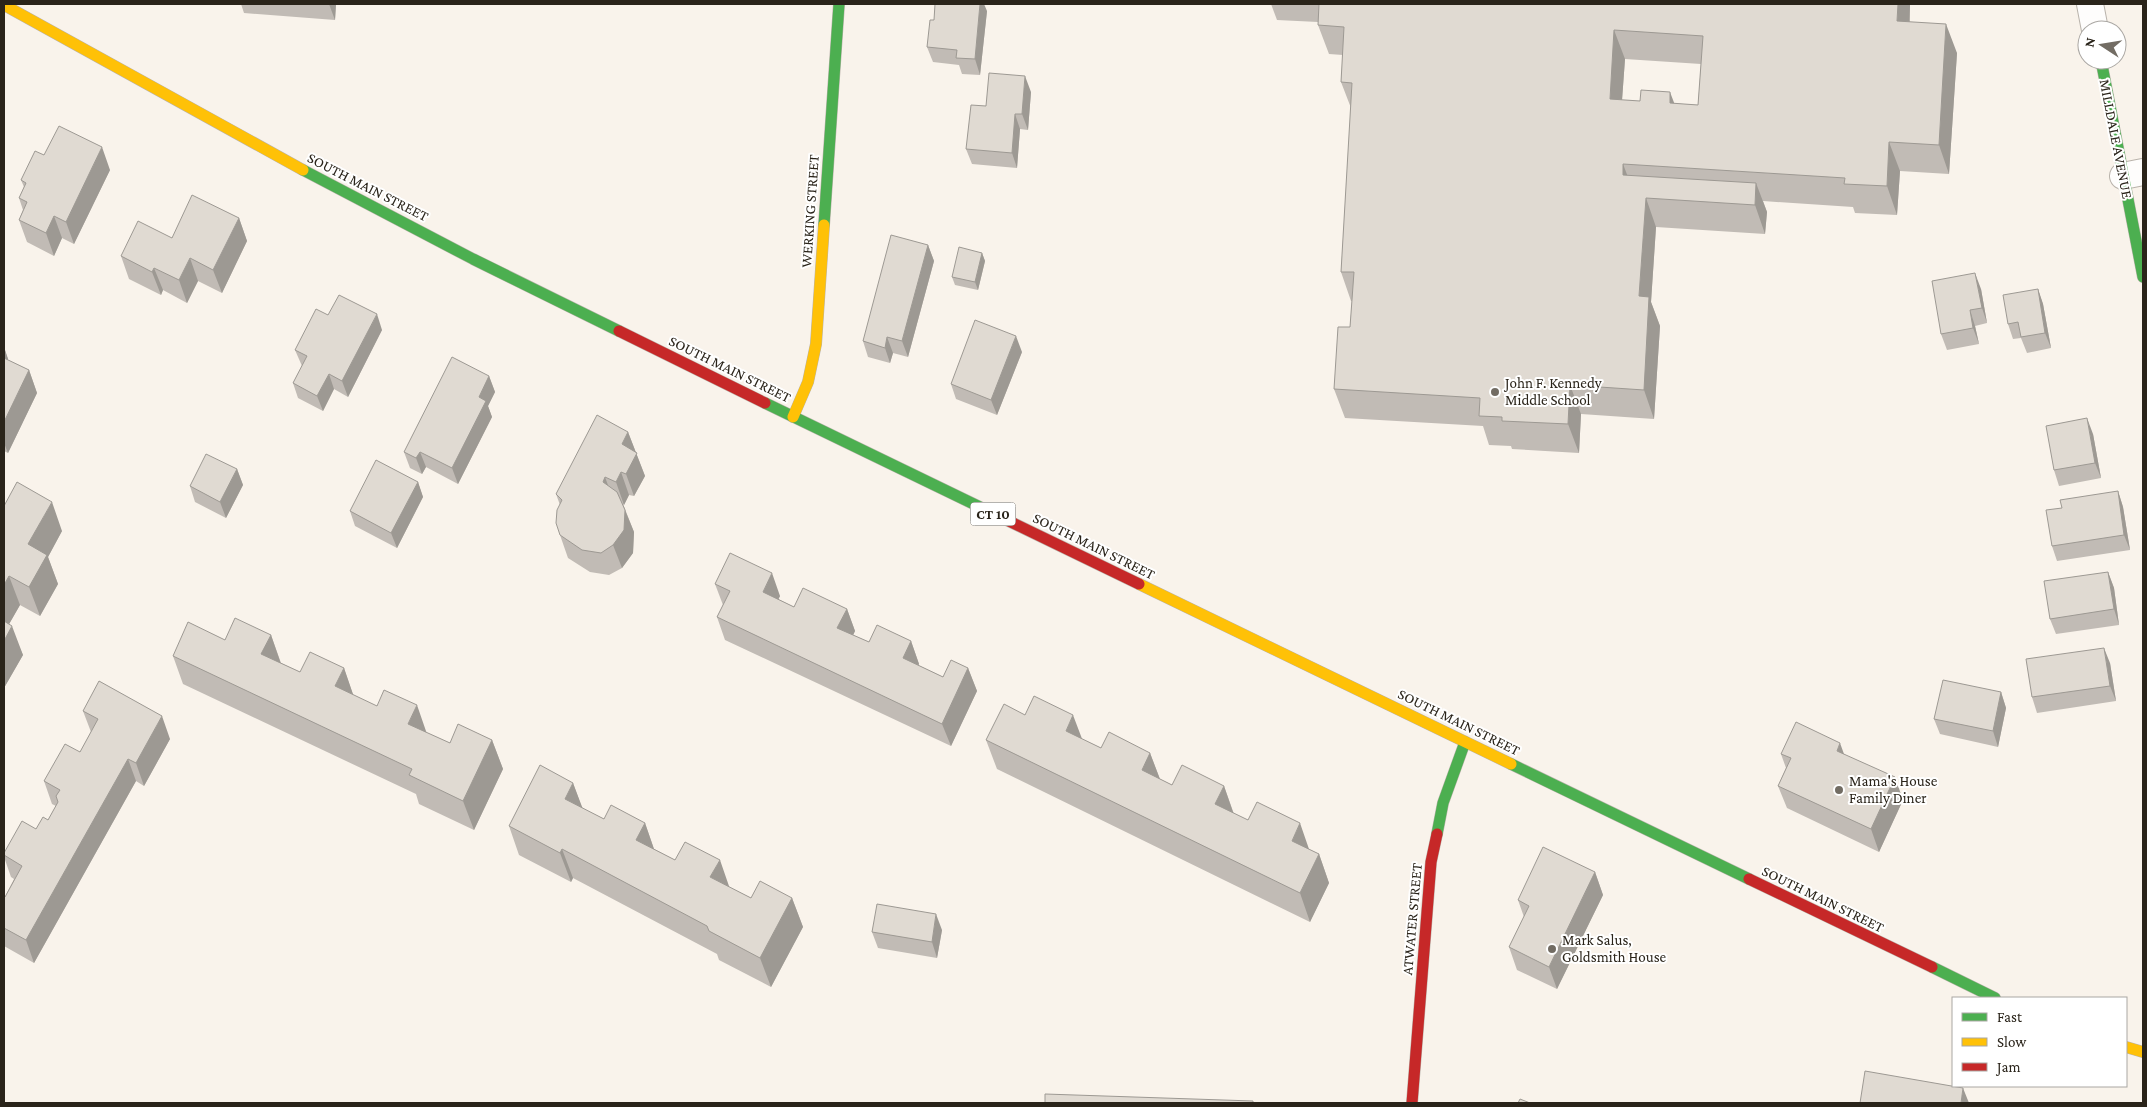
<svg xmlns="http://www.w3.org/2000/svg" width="2147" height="1107" font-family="'Crimson Pro',serif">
  <rect width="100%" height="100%" fill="#f9f3eb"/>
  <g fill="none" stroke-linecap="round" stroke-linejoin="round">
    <!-- street casing -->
    <g stroke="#b9b3ab" stroke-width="28">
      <path id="street" d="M2090 4 2095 30
        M2123 176 2143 172"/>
    </g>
    <!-- fast casing -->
    <g stroke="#b9b3ab" stroke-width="12">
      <path id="fast" d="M2101 60 2143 277
        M303 170 473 259 619 331
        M824 225 839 4
        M765 403 986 510
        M1511 764 1749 879
        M1437 834 1443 803 1465 742
        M1932 967 1995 998"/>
    </g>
    <!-- slow casing -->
    <g stroke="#b9b3ab" stroke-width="12">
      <path id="slow" d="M4 5 303 170
        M793 417 808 382 816 344 824 225
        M1139 584 1511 764
        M2126 1047 2143 1052"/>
    </g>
    <!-- jam casing -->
    <g stroke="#b9b3ab" stroke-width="12">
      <path id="jam" d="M619 331 765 403
        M986 510 1139 584
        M1749 879 1932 967
        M1412 1103 1431 862 1437 834"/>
    </g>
    <!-- street -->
    <use href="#street" stroke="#fefdfc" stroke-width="26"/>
    <!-- fast -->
    <use href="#fast" stroke="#4caf50" stroke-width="11"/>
    <!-- slow -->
    <use href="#slow" stroke="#ffc107" stroke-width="11"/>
    <!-- jam -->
    <use href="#jam" stroke="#c62828" stroke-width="11"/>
  </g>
  <!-- wall -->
  <path fill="#c1bbb5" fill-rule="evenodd" d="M241 4H336L335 20 244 13Z
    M1271 4H1910V22L1957 53 1949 174 1900 171 1897 215 1855 213 1853 207 1763 201 1767 212 1765 234 1656 227 1651 302 1660 326 1654 419 1581 414 1579 453 1512 449 1511 446 1489 445 1483 426 1345 418 1334 389 1350 327 1352 301H1351L1341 272 1351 108 1341 82 1343 55 1329 54 1318 25V22L1277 20ZM1625 59 1701 64 1698 105 1622 100Z
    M987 11 980 75 962 74 959 65 933 62 927 47 934 20Z
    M1031 92 1028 130 1020 129 1017 168 972 164 966 149 986 106Z
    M44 155 110 170 74 244 62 238 54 256 27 242 19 220 23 210 19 198 24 187 21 180Z
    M239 218 247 241 222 293 198 281 187 303 163 290 161 295 129 279 121 256 172 238Z
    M928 245 934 261 908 357 893 353 890 363 868 357 863 341Z
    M982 253 985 261 978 290 955 285 952 277Z
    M1981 289 1987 323 1975 326 1979 344 1947 350 1941 334Z
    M2038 289 2043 304 2051 348 2027 353 2021 338 2013 339 2008 324Z
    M328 315 382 330 348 397 334 389 323 411 298 398 293 383 302 366 295 350Z
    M4 347 8 359V360L29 370 37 393 8 453 4 451Z
    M1022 352 997 415 956 399 951 384Z
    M489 376 495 392 488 406 492 417 458 484 426 467 422 474 410 468 404 452Z
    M628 432 645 476 634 496 629 495 624 505 623 504 634 532 633 553 622 568 609 575 590 572 568 558 560 535V505L556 494Z
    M2093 434 2101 478 2059 486 2054 470Z
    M237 469 243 485 226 518 195 502 190 486Z
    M418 482 423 497 397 548 355 526 350 511Z
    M2118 491 2123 507 2130 550 2057 561 2052 546 2062 508Z
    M4 506 62 531 48 557 58 584 40 616 20 605 9 624 23 655 4 688Z
    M2108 572 2114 588 2119 625 2056 634 2050 619Z
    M715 584 780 596 778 599 794 607 847 609 855 631 853 635 869 642 911 641 919 664 918 665 943 677 968 668 977 691 951 746 725 640 717 617 723 605Z
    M271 635 281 663 300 672 344 668 353 695 427 733 450 743 492 740 503 769 474 830 419 804 416 794 183 684 173 656 225 640Z
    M2110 663 2116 701 2037 713 2032 697Z
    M2001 692 2006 708 1998 747 1940 734 1934 719Z
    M83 711 170 739 144 786 136 781 34 963 4 946V896L5 897 14 879 11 877 4 857V853L48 820 56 806 52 804 44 781 80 752 91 732Z
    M1025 715 1082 739 1101 748 1150 753 1160 779 1172 785 1224 786 1234 814 1319 854 1329 883 1310 922 997 769 986 740Z
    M1781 754H1844L1903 800 1879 852 1787 808 1778 786 1786 768Z
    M573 783 582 808 604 819 645 823 654 849 675 860 751 898H792L803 927 771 987 719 960 717 954 573 878 571 882 519 855 509 826Z
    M1595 872 1603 895 1557 989 1517 970 1509 947 1524 917 1518 900Z
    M942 930 937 958 878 948 872 932Z"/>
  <!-- shaded-wall -->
  <path fill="#9d9993" d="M329 4H336L335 20Z
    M980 4H984L987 11 980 75 975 59Z
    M1898 4H1910V6L1908 50 1897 21Z
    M1946 24 1957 53 1949 174 1939 145Z
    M1614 30 1625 59 1620 128 1610 99Z
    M1025 76 1031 92 1028 130 1022 114Z
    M1670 92 1681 121 1670 103Z
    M1015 114 1020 129 1017 168 1012 153Z
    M1889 142 1900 171 1897 215 1887 186Z
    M102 147 110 170 74 244 66 222Z
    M1623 164 1634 193 1623 175Z
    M1756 183 1767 212 1765 234 1755 205Z
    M1646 198 1656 227 1651 302 1660 326 1654 419 1644 390 1639 296Z
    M54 216 62 238 54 256 46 233Z
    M239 218 247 241 222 293 213 270Z
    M928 245 934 261 908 357 902 341Z
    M982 253 985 261 978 290 975 282Z
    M190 258 198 281 187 303 179 280Z
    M154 268 163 290 161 295 152 272Z
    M1975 273 1981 289 1987 323 1982 308Z
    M2038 289 2043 304 2051 348 2045 333Z
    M1970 310 1975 326 1979 344 1973 328Z
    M377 314 382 330 348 397 342 381Z
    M1016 336 1022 352 997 415 991 400Z
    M887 337 893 353 890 363 885 348Z
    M4 347 8 359 4 369Z
    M29 370 37 393 8 453 4 443V422Z
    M329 374 334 389 323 411 317 396Z
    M489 376 495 392 488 406 492 417 458 484 452 468 479 397Z
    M1570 385 1581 414 1579 453 1568 424Z
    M2087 418 2093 434 2101 478 2095 463Z
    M628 432 645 476 634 496 626 474 622 444Z
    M420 452 426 467 422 474 416 458Z
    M237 469 243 485 226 518 220 502Z
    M621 472 629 495 624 505 616 482Z
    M605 477 613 499 603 482Z
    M418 482 423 497 397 548 391 533Z
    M2118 491 2123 507 2130 550 2124 535Z
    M52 502 62 531 48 557 58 584 40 616 29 587 28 544Z
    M625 510 634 532 633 553 622 568 613 545Z
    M2108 572 2114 588 2119 625 2114 609Z
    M772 573 780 596 771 615 763 592Z
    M9 576 20 605 4 633V585Z
    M847 609 855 631 846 650 837 628Z
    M12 626 23 655 4 688V641Z
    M271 635 281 664 261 654Z
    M911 641 919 664 911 680 903 658Z
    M2104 648 2110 663 2116 701 2110 686Z
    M344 668 354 697 335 686Z
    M968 668 977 691 951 746 942 724Z
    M2001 692 2006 708 1998 747 1993 731Z
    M417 705 427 734 408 724Z
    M1073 715 1084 744 1066 731Z
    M162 716 170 739 144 786 136 763Z
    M492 740 503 769 474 830 463 801Z
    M1840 743 1848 765 1837 751Z
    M1150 753 1161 782 1142 770Z
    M128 759 136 781 34 963 26 940Z
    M1895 777 1903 800 1879 852 1871 829Z
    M573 783 584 812 565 799Z
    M1224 786 1234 815 1215 804Z
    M645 823 655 852 636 840Z
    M1300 823 1310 852 1292 841Z
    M562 849 573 878 571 882 560 853Z
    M1319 854 1329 883 1310 922 1300 893Z
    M720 860 730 889 710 877Z
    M1595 872 1603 895 1557 989 1549 967Z
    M792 898 803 927 771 987 760 958Z
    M936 914 942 930 937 958 932 942Z
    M1963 1088 1969 1103H1961Z"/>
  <!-- building -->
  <path fill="#e0dad2" stroke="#9d9993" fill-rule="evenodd" d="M935 4H980L975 59 956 58 957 50 927 47 930 20H934Z
    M1319 4H1898L1897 21 1946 24 1939 145 1889 142 1887 186 1844 184 1845 178 1623 164V175L1756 183 1755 205 1646 198 1639 296 1649 297 1644 390 1570 385 1568 424 1502 421V417L1479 416 1480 398 1334 389 1338 327H1350L1354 272H1341L1352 83 1341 82 1344 27 1318 25ZM1614 30 1703 36 1698 105 1670 103V92L1641 90 1640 101 1610 99Z
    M989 73 1025 76 1022 114H1015L1012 153 966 149 971 105 986 106Z
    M59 126 102 147 66 222 54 216 46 233 19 220 27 202 19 198 26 183 21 180 35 151 44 155Z
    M192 195 239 218 213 270 190 258 179 280 154 268 152 272 121 256 138 221 172 238Z
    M891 235 928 245 902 341 887 337 885 348 863 341Z
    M959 247 982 253 975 282 952 277Z
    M1975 273 1982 308 1970 310 1973 328 1941 334 1932 281Z
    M2038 289 2045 333 2021 337 2018 322 2008 324 2003 295Z
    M339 295 377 314 342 381 329 374 317 396 293 383 307 356 295 350 316 309 328 315Z
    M975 320 1016 336 991 400 951 384Z
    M452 357 489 376 479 397 486 401 452 468 420 452 416 458 404 452Z
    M4 358 29 370 4 422Z
    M597 415 628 432 622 444 637 453 626 474 621 472 616 482 605 477 603 482 617 492 625 510 624 530 613 545 601 553 582 550 560 535 556 523 557 510 562 500 556 494Z
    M2087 418 2095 463 2054 470 2046 426Z
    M206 454 237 469 220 502 190 486Z
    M376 460 418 482 391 533 350 511Z
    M17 482 52 502 28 544 47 555 29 587 9 576 4 585V506Z
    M2118 491 2124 535 2052 546 2046 510 2062 508 2060 500Z
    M730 553 772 573 763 592 794 607 803 588 847 609 837 628 869 642 877 625 911 641 903 658 943 677 951 660 968 668 942 724 717 617 730 591 715 584Z
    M2108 572 2114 609 2050 619 2044 581Z
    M235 618 271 635 261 654 300 672 310 652 344 668 335 686 377 706 384 690 417 705 408 724 450 743 458 724 492 740 463 801 409 775 412 769 173 656 188 622 225 640Z
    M4 621 12 626 4 641Z
    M2104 648 2110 686 2032 697 2026 659Z
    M1943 680 2001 692 1993 731 1934 719Z
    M99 681 162 716 136 763 128 759 26 940 4 928V896L5 897 22 866 4 855V853L22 821 36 829 43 817 48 820 58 802 56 796 60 790 44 781 65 744 80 752 98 719 83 711Z
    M1034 696 1073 715 1066 731 1101 748 1109 732 1150 753 1142 770 1172 785 1182 765 1224 786 1215 804 1248 820 1257 802 1300 823 1292 841 1319 854 1300 893 986 740 1004 704 1025 715Z
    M1796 722 1840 743 1837 751 1895 777 1871 829 1778 786 1791 758 1781 754Z
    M540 765 573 783 565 799 604 819 611 805 645 823 636 840 675 860 685 842 720 860 710 877 751 898 760 881 792 898 760 958 709 931 707 926 562 849 560 853 509 826Z
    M1543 847 1595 872 1549 967 1509 947 1529 906 1518 900Z
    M877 904 936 914 932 942 872 932Z
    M1865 1071 1963 1088 1961 1103H1860Z
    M1045 1094 1253 1101V1103H1045Z
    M1520 1099 1530 1103H1518Z"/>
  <!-- markers -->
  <g fill="#726c63" stroke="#fff" stroke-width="2">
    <circle cx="1495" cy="392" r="5"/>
    <circle cx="1839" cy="790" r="5"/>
    <circle cx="1552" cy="949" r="5"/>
  </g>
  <g text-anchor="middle" stroke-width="4" stroke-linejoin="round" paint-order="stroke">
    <!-- shield labels -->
    <rect fill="#fff" stroke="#6a665f" stroke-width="1" x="970.5" y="502.5" width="45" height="23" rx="4"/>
    <g font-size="14" font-weight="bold" fill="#2a241a">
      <text x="993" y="519">CT 10</text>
    </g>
    <!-- street labels -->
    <g font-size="15" fill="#2a241a" stroke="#fff">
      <text transform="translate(2116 139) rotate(79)" y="5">MILLDALE AVENUE</text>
      <text transform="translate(368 187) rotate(27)" y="5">SOUTH MAIN STREET</text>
      <text transform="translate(810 211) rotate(-86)" y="5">WERKING STREET</text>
      <text transform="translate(730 369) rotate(26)" y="5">SOUTH MAIN STREET</text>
      <text transform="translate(1094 546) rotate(26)" y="5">SOUTH MAIN STREET</text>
      <text transform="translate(1459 722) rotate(26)" y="5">SOUTH MAIN STREET</text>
      <text transform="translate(1823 899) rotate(26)" y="5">SOUTH MAIN STREET</text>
      <text transform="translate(1412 919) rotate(-85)" y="5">ATWATER STREET</text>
    </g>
    <!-- poi labels -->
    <g font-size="15" fill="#2a241a" stroke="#fff" text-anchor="start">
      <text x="1505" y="388">John F. Kennedy<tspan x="1505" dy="17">Middle School</tspan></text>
      <text x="1849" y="786">Mama's House<tspan x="1849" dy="17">Family Diner</tspan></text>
      <text x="1562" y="945">Mark Salus,<tspan x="1562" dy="17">Goldsmith House</tspan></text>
    </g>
  </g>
  <!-- border -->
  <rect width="2147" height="1107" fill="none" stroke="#2a241a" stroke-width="10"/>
  <!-- legend -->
  <rect x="1952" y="997" width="175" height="90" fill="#ffffff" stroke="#aaa7a3"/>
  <rect x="1962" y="1013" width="25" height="8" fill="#4caf50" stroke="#aaa7a3"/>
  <text x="1997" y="1022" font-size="15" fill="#2a241a">Fast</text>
  <rect x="1962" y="1038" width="25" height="8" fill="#ffc107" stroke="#aaa7a3"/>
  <text x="1997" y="1047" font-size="15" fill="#2a241a">Slow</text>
  <rect x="1962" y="1063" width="25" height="8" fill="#c62828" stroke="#aaa7a3"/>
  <text x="1997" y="1072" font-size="15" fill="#2a241a">Jam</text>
  <!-- north arrow -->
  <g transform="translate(2102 45) rotate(282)"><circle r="24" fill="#ffffff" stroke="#aaa7a3"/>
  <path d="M0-4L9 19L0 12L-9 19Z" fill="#726c63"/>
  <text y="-8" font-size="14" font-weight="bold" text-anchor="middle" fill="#2a241a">N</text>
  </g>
</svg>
